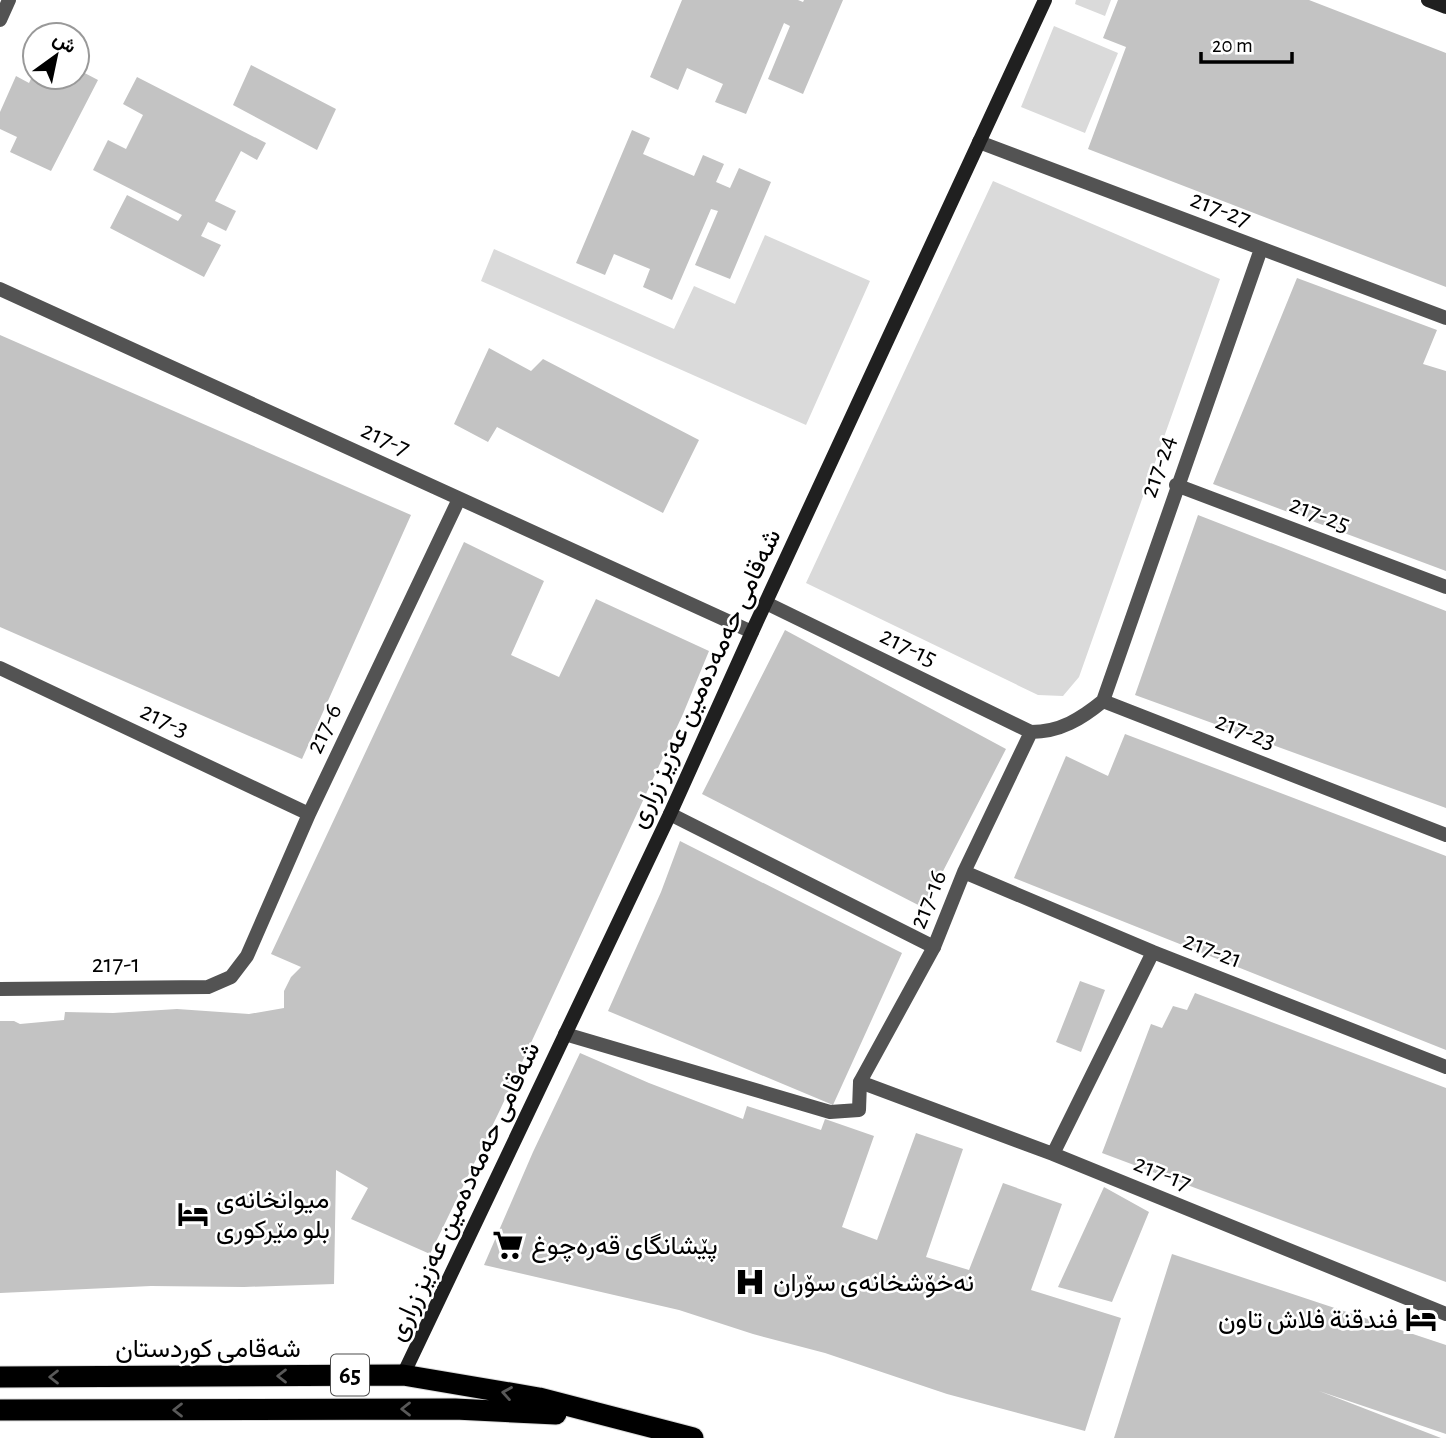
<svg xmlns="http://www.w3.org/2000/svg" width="1446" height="1438" font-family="'Alegreya Sans',Vazirmatn,sans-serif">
  <rect width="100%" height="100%" fill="#fff"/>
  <!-- green -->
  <path fill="#dadada" d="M1076 0H1111L1105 16 1075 4Z
    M1054 26 1118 53 1085 133 1021 107Z
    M993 181 1220 279 1079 677 1063 696 1038 695 806 583Z
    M765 235 870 281 806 425 481 281 494 249 674 329 694 286 735 304Z"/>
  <!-- building -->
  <path fill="#c3c3c3" d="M682 0H798L803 2 804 0H843L803 94 768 79 790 26 784 23 746 114 715 102 723 84 687 68 678 90 650 77Z
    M1118 0H1309L1446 53V287L1088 149 1126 47 1103 38Z
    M251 65 336 109 317 150 233 105Z
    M77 69 98 80 51 171 10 152 17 137 0 129V112L16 76 29 83 35 70V77H77Z
    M137 77 266 143 257 160 241 151 215 201 236 211 226 231 208 222 201 236 221 245 204 277 110 228 127 195 178 221 182 215 93 170 108 140 126 149 143 115 123 104Z
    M632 130 650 138 643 154 694 176 703 155 724 164 716 182 730 188 739 168 771 182 730 279 695 265 718 211 711 209 672 300 643 287 650 269 614 254 605 275 576 263Z
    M1297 278 1437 330 1423 364 1446 371V571L1213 484Z
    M0 335 411 515 302 759 0 627Z
    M489 348 531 371 543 359 699 440 663 513 497 427 488 442 454 424Z
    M1198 515 1446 611V808L1135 695Z
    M464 542 544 581 511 655 559 677 596 599 709 651 683 714 499 1112 430 1254 351 1219 368 1188 336 1170 334 1284 244 1287 151 1286 0 1293V1021H14L20 1024 64 1020 65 1012 113 1013 177 1009 249 1014 284 1008V991L291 977 301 967 271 954Z
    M785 630 1006 749 924 908 702 794Z
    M1125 734 1446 856V1050L1014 878 1066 756 1108 776Z
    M680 841 902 953 833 1105 608 1011 661 892Z
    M1080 981 1105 990 1081 1052 1056 1042Z
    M1195 993 1446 1088V1282L1102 1153 1151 1024 1162 1028 1173 1006 1187 1010Z
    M580 1053 649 1083 743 1119 747 1106 821 1130 825 1119 874 1136 842 1227 877 1240 916 1133 963 1149 926 1257 969 1270 1003 1183 1062 1204 1031 1290 1121 1318 1085 1431 947 1394 825 1353 753 1334 679 1310 484 1265 533 1152Z
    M1104 1187 1149 1212 1112 1302 1058 1287Z
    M1172 1254 1446 1345V1434L1319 1391 1441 1438H1114Z"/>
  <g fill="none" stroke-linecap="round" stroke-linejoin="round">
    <!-- highway casing -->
    <g stroke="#dbdbdb" stroke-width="23">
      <path id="highway" d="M0 1377 403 1375 539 1398 693 1438
        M0 1410 455 1409 556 1414"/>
    </g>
    <!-- lane -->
    <path stroke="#535353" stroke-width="14" d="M670 814 934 947
      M565 1034 830 1112 859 1110 860 1082"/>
    <!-- street -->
    <path stroke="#535353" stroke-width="14" d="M0 20 9 0
      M979 142 1446 318
      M0 289 752 632
      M1176 485 1446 587
      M766 603 1031 732C1060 732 1081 719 1103 701
      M0 668 309 814
      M1103 701 1261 249
      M1103 701 1446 835
      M1031 732 964 872 934 947 860 1082 1053 1154 1446 1314
      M964 872 1153 952 1446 1067
      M0 989 208 987 231 977 247 956 309 814 459 499
      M1053 1154 1153 952"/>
    <!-- secondary -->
    <path stroke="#202020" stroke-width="14" d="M1428 0 1446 7
      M403 1375 670 814 752 632 1045 0"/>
    <!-- highway -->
    <use href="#highway" stroke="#000" stroke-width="21"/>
  </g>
  <!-- one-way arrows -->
  <defs><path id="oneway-chevron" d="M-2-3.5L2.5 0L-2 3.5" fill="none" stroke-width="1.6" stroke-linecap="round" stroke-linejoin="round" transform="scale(1.75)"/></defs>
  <g stroke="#595959">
    <use href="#oneway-chevron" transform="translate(282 1376) rotate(180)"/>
    <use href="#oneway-chevron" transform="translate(54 1377) rotate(180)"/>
    <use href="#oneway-chevron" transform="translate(507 1393) rotate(-170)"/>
    <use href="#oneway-chevron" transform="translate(406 1409) rotate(180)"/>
    <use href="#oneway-chevron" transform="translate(178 1410) rotate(180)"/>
  </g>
  <!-- icons -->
  <defs>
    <g id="hotel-bare" transform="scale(2.415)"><path d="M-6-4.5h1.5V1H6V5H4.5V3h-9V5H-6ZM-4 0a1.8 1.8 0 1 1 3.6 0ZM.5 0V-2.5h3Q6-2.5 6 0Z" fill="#000" stroke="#fff" stroke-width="2.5" paint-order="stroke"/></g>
    <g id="supermarket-bare" transform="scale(2.415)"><path d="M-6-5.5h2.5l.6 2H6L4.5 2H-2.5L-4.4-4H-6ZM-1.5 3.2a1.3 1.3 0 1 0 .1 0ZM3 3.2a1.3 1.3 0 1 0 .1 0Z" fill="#000" stroke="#fff" stroke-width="2.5" paint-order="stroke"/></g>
    <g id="hospital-bare" transform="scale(2.415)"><path d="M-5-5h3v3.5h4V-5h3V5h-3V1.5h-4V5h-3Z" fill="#000" stroke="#fff" stroke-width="2.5" paint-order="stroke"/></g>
  </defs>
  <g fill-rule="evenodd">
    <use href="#hotel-bare" x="193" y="1214"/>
    <use href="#supermarket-bare" x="508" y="1245"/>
    <use href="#hospital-bare" x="750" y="1282"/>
    <use href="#hotel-bare" x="1421" y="1319"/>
  </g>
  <g text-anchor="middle" stroke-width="5" stroke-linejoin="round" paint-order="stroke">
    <!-- shield labels -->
    <rect fill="#fff" stroke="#4c4c4c" stroke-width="2" x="331" y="1354.5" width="38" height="41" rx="5"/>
    <g font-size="24" font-weight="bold" fill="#000">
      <text x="350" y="1383">65</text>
    </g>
    <!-- street labels -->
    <g font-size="26" fill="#000" stroke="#fff">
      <text transform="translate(1221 208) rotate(21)" y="9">217-27</text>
      <text transform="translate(386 438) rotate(25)" y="9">217-7</text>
      <text transform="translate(1157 466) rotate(-71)" y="9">217-24</text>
      <text transform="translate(1320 513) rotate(21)" y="9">217-25</text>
      <text transform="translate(909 646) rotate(26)" y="9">217-15</text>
      <text transform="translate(704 678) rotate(-65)" y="9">شەقامی حەمەدەمین عەزیز زراری</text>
      <text transform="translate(165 719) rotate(25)" y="9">217-3</text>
      <text transform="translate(323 728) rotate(-65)" y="9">217-6</text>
      <text transform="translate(1246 730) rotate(21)" y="9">217-23</text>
      <text transform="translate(927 899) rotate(-68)" y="9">217-16</text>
      <text transform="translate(1213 949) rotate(21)" y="9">217-21</text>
      <text x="116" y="972">217-1</text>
      <text transform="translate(1163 1172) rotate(22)" y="9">217-17</text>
      <text transform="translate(463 1191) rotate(-65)" y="9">شەقامی حەمەدەمین عەزیز زراری</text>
      <text x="208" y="1357">شەقامی کوردستان</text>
    </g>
    <!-- poi labels -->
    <g font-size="26" fill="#000" stroke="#fff" text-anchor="start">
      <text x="216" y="1208">میوانخانەی<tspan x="216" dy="30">بلو مێرکوری</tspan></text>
      <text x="531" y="1254">پێشانگای قەرەچوغ</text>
      <text x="773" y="1291">نەخۆشخانەی سۆران</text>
      <text x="1398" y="1328" text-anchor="end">فندقنة فلاش تاون</text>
    </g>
  </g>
  <!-- north arrow -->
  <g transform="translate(56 56) rotate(33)"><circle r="33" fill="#ffffff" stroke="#999999" stroke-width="2"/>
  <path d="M0-5L12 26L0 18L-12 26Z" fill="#000000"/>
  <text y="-10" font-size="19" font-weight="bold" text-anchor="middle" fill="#000000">ش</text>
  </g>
  <!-- scale -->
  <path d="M1201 52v10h91v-10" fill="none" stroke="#000000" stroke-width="3.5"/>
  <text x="1212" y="52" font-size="21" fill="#000000" stroke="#ffffff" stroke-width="5" paint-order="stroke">20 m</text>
</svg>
